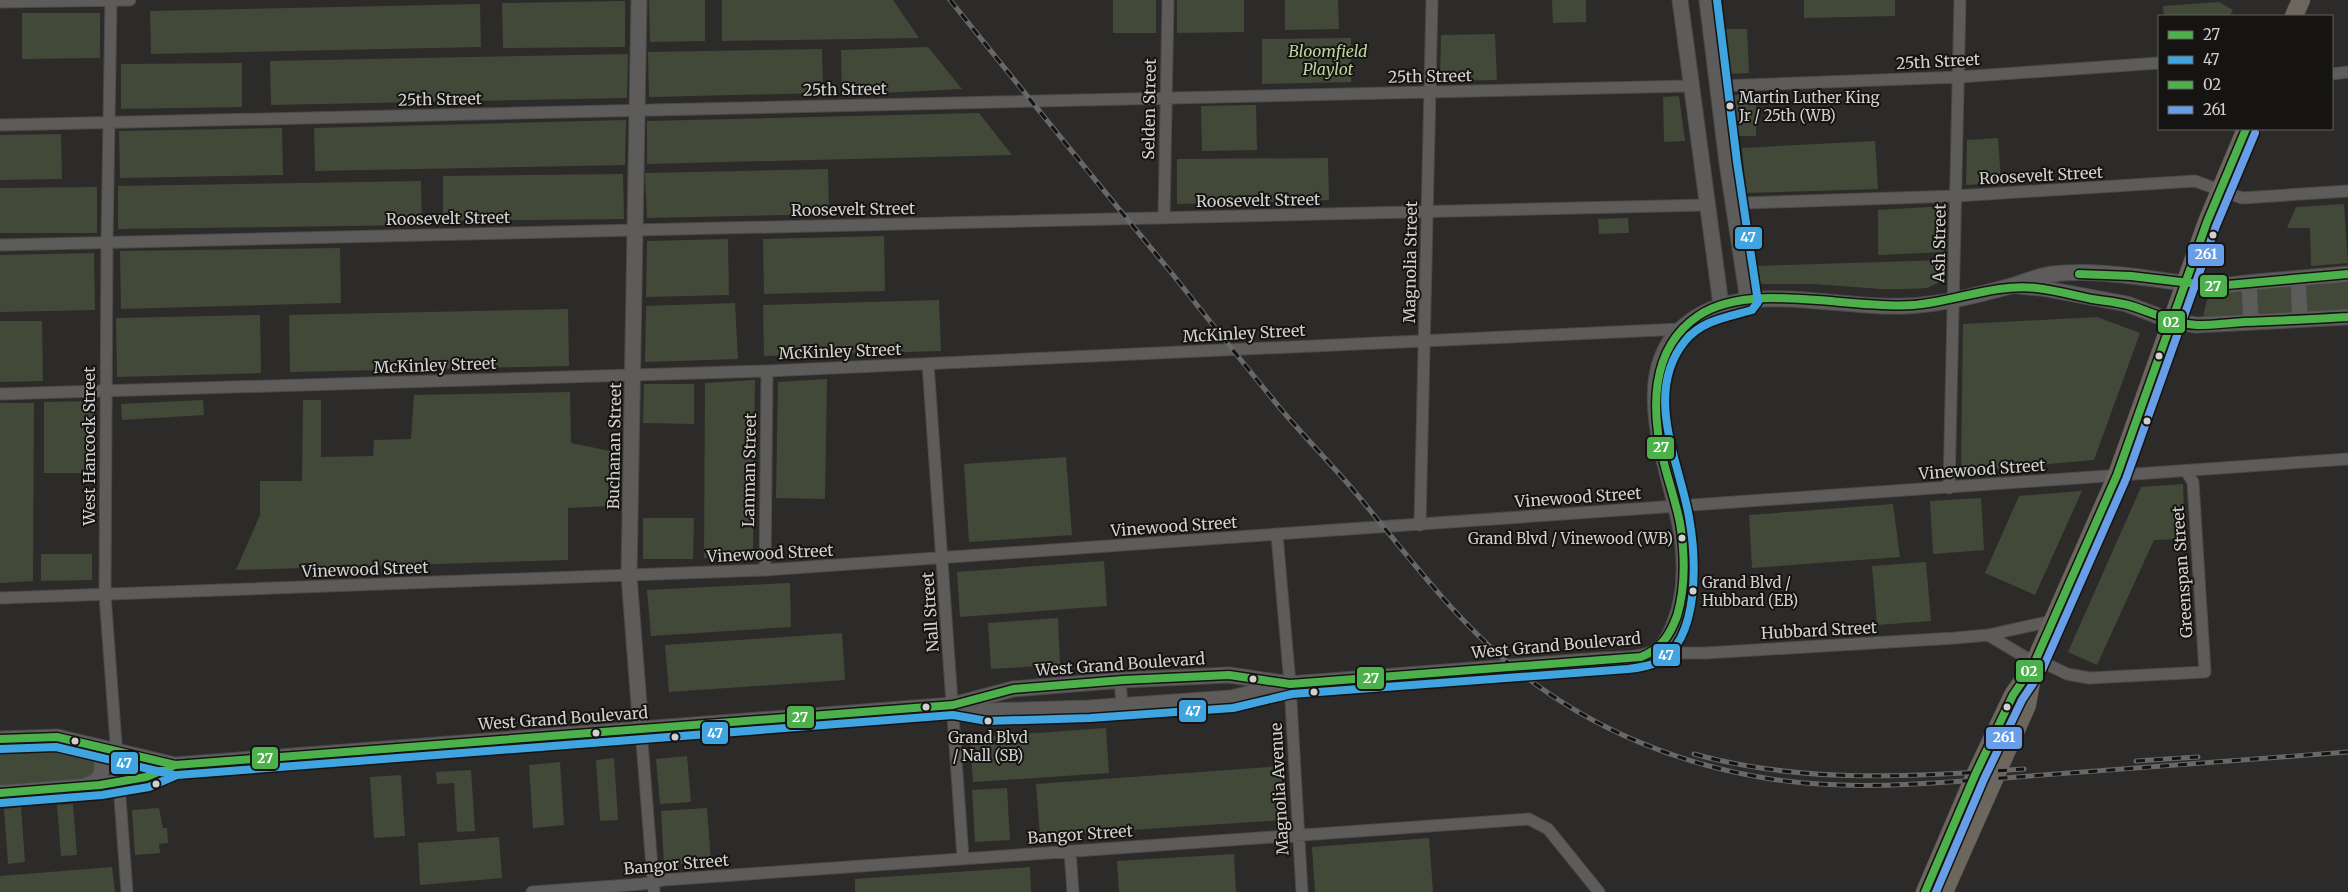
<svg xmlns="http://www.w3.org/2000/svg" width="2348" height="892" font-family="Merriweather,serif">
  <rect width="100%" height="100%" fill="#2c2b29"/>
  <!-- green -->
  <path fill="#434939" d="M649 0H705V41L650 42Z
    M722 0H893L919 38 722 41Z
    M1113 0H1156V33H1113Z
    M1177 0H1244V32L1177 33Z
    M1285 0H1338L1339 29 1285 30Z
    M1552 0H1586V22L1553 23Z
    M1804 0H1895V16L1804 18Z
    M625 1V47L503 48 502 3Z
    M2219 2 2233 10 2230 16H2164L2163 6Z
    M480 4 481 47 151 54 150 11Z
    M22 13H100V58L22 59Z
    M1724 29H1747L1749 73 1729 74Z
    M1495 34 1497 80 1440 81 1441 35Z
    M1351 38V82L1262 84V39Z
    M928 47 962 89 842 95 841 50Z
    M822 49 823 93 649 97 648 52Z
    M628 54 627 98 271 105 270 61Z
    M242 63V107L121 109V64Z
    M1732 95H1756V136H1737Z
    M1679 96 1685 141 1664 142 1663 97Z
    M1256 105 1257 150 1202 151 1201 106Z
    M979 113 1012 155 647 164V121Z
    M626 120 625 165 315 171 314 128Z
    M282 128 283 175 120 178 119 131Z
    M61 134 62 179 0 180V135Z
    M1998 138 2001 183 1966 185 1967 140Z
    M1875 141 1878 189 1746 193 1742 148Z
    M1328 158 1329 200 1177 204V159Z
    M828 169 829 214 647 218 645 173Z
    M623 174 624 219 443 221V176Z
    M421 181 422 225 118 229V186Z
    M97 187V233H0V188Z
    M2344 204 2348 263 2311 266 2310 228H2287L2296 207Z
    M1946 206 1944 252 1878 255V210Z
    M1628 218 1629 233 1599 234 1598 219Z
    M884 236 885 291 764 294 763 239Z
    M728 239 729 295 646 297 647 241Z
    M340 248 341 303 121 309 120 251Z
    M94 253 95 310 0 312V255Z
    M1944 260 1943 278 1938 283 1927 288 1905 289H1881L1814 284H1762L1758 282 1756 266Z
    M2348 280V310L2307 313 2305 285Z
    M2294 284 2296 313 2257 314 2256 288Z
    M2244 292V316L2209 317 2203 315 2209 294Z
    M939 300 941 351 764 356 763 305Z
    M735 303 738 359 645 362 646 306Z
    M568 309 569 366 290 372 289 315Z
    M260 315 261 373 117 377 116 318Z
    M2097 317 2140 333 2094 460 1961 472 1963 324Z
    M0 321H42L43 381 0 382Z
    M827 379 825 499 776 498 778 382Z
    M755 380 753 555 704 558 705 383Z
    M644 384H694V424L643 423Z
    M570 392 571 443 610 451 608 506 568 508V560L236 570 260 515V481H302L303 400H321V457L373 456 374 440 411 439 414 395Z
    M203 400 204 415 122 420 121 404Z
    M94 401 93 473H44V402Z
    M0 403H34L33 581 0 583Z
    M1066 457 1072 535 969 542 964 464Z
    M2183 484 2185 539 2154 540 2097 665 2068 652 2141 487Z
    M2082 491 2035 595 1985 573 2019 496Z
    M1981 498 1984 550 1933 554 1930 501Z
    M1893 504 1900 557 1752 568 1749 515Z
    M643 518H694L693 559H643Z
    M41 554H92V580L41 581Z
    M1104 561 1107 606 960 617 957 572Z
    M1926 562 1931 621 1877 625 1872 566Z
    M790 583 791 627 651 636 647 590Z
    M1058 618 1060 665 991 669 988 623Z
    M842 633 845 680 669 692 665 645Z
    M1106 728 1109 773 973 782 970 738Z
    M64 743 94 753 99 760 91 781 0 789V745Z
    M687 756 691 802 660 804 656 759Z
    M614 758 618 820 600 821 596 760Z
    M560 762 564 825 533 828 529 765Z
    M1281 766 1284 820 1040 836 1036 784Z
    M471 770 475 831 457 832 454 783 437 784 436 772Z
    M401 775 405 836 374 838 370 777Z
    M1007 788 1010 840 975 842 972 790Z
    M73 804 77 855 61 856 57 805Z
    M21 807 25 862 8 864 4 809Z
    M159 808 163 828H167L168 843 159 844 160 853 135 855 132 810Z
    M707 808 711 862 664 865 661 811Z
    M499 837 502 878 420 885 418 843Z
    M1429 838 1433 892H1315L1312 847Z
    M1234 854 1236 892H1119L1117 861Z
    M112 867 115 892H0V876Z
    M1030 867 1031 892H855V879Z"/>
  <g fill="none" stroke-linecap="round" stroke-linejoin="round">
    <!-- street casing -->
    <g stroke="#4a4948" stroke-width="13">
      <path id="street" d="M111 0 107 242 105 595 127 892
        M0 2 130 0
        M2332 74 2348 72
        M1718 86 1959 77 2159 63
        M0 125 1691 86
        M1733 205 1744 203 1956 196 2195 181 2242 198 2348 191
        M1164 218 1168 0
        M0 245 1706 205
        M928 364 963 858
        M0 394 767 371 1681 329
        M1949 488 1960 0
        M1420 525 1432 0
        M1277 535 1290 684 1302 892
        M765 570 767 371
        M0 598 765 570 2348 459
        M1988 635 2035 663
        M1652 653H1705L1955 638 1988 635 2052 621
        M2036 659 2067 674 2089 678 2205 672 2193 482 2186 471
        M1120 680 1122 705
        M641 730 654 892
        M1070 851 1073 892
        M532 892 642 884 663 880 1529 819 1548 829 1599 892"/>
    </g>
    <!-- secondary casing -->
    <g stroke="#4a4948" stroke-width="17">
      <path id="secondary" d="M639 0 629 576 641 730
        M1680 0 1721 305
        M1707 0 1727 163 1748 301
        M2298 278 2300 319
        M2249 283 2251 322
        M2018 286 2041 288 2127 304 2171 321 2196 325 2348 317
        M953 705 988 711 1089 708 1231 698 1290 684 1600 660C1617 659 1638 660 1654 653 1665 647 1671 633 1675 622 1687 591 1686 553 1679 521 1668 466 1631 377 1680 330 1737 275 1834 310 1905 306 1940 305 1977 295 2011 286 2025 282 2037 276 2052 274 2106 268 2160 282 2213 286 2227 286 2242 283 2256 282 2287 279 2317 277 2348 274
        M0 739 57 737 175 765 953 705 1013 689 1123 680 1229 675 1284 683
        M87 785C103 780 104 769 100 754L90 745
        M0 793 100 785 146 777 175 765"/>
    </g>
    <!-- primary casing -->
    <g stroke="#4a4948" stroke-width="19">
      <path id="primary" d="M2294 16 2301 0
        M1925 892 1975 775 2013 695 2033 666 2117 475 2207 222 2246 129
        M1944 892 2027 705 2033 670"/>
    </g>
    <!-- street -->
    <use href="#street" stroke="#5d5c5b" stroke-width="11"/>
    <!-- secondary -->
    <use href="#secondary" stroke="#5d5c5b" stroke-width="15"/>
    <!-- primary -->
    <use href="#primary" stroke="#6d665c" stroke-width="18"/>
    <!-- rail casing -->
    <g stroke="#696868" stroke-width="5">
      <path id="rail" d="M950 0C1023 91 1096 182 1170 271 1208 319 1246 367 1285 414 1306 438 1328 461 1349 485 1406 552 1456 624 1526 677 1595 730 1679 764 1765 778 1849 792 1933 783 2017 777 2128 769 2238 760 2348 752
        M1694 754C1802 784 1913 777 2024 769
        M2136 761 2198 757"/>
    </g>
    <!-- rail -->
    <use href="#rail" stroke="#151412" stroke-width="3" stroke-dasharray="9" stroke-linecap="butt"/>
    <!-- bus-1 casing -->
    <g stroke="#151412" stroke-width="11">
      <path id="bus-1" d="M2079 274 2131 276 2216 286 2348 274
        M0 739 57 737 175 765 953 705 1013 689 1123 680 1229 675 1290 684 1641 657C1661 649 1670 635 1677 616 1686 586 1685 554 1680 523 1676 503 1669 483 1664 463 1651 412 1649 349 1698 316 1751 280 1851 310 1913 305 1953 302 1996 283 2036 288 2055 290 2073 295 2092 299 2104 301 2116 302 2128 305 2150 311 2173 324 2197 325 2213 325 2229 323 2244 322 2279 321 2313 319 2348 317
        M0 793 100 785 146 777 175 765"/>
    </g>
    <!-- bus-2 casing -->
    <g stroke="#151412" stroke-width="11">
      <path id="bus-2" d="M0 749 56 747 174 775
        M1 803 102 795 149 787 177 775 953 715 987 721 1090 718 1233 708 1292 694 1628 669C1638 668 1649 666 1658 662 1701 639 1696 557 1689 517 1679 461 1643 393 1685 341 1702 320 1728 317 1752 310L1758 302 1737 162 1717 0"/>
    </g>
    <!-- bus-3 casing -->
    <g stroke="#151412" stroke-width="11">
      <path id="bus-3" d="M1925 892 1975 775 2013 695 2033 666 2117 475 2207 222 2246 129"/>
    </g>
    <!-- bus-4 casing -->
    <g stroke="#151412" stroke-width="11">
      <path id="bus-4" d="M1936 892 1984 779 2022 700 2042 670 2126 479 2216 226 2255 133"/>
    </g>
    <!-- bus-1 -->
    <use href="#bus-1" stroke="#4cb14a" stroke-width="8"/>
    <!-- bus-2 -->
    <use href="#bus-2" stroke="#40a4e0" stroke-width="8"/>
    <!-- bus-3 -->
    <use href="#bus-3" stroke="#4cb14a" stroke-width="8"/>
    <!-- bus-4 -->
    <use href="#bus-4" stroke="#689ee8" stroke-width="8"/>
  </g>
  <!-- markers -->
  <g fill="#d3d1cf" stroke="#151412" stroke-width="2">
    <circle cx="1730" cy="106" r="4.5"/>
    <circle cx="2213" cy="235" r="4.5"/>
    <circle cx="2159" cy="356" r="4.5"/>
    <circle cx="2147" cy="421" r="4.5"/>
    <circle cx="1682" cy="538" r="4.5"/>
    <circle cx="1693" cy="591" r="4.5"/>
    <circle cx="1253" cy="679" r="4.5"/>
    <circle cx="1314" cy="692" r="4.5"/>
    <circle cx="926" cy="707" r="4.5"/>
    <circle cx="2007" cy="707" r="4.5"/>
    <circle cx="988" cy="721" r="4.5"/>
    <circle cx="596" cy="733" r="4.5"/>
    <circle cx="675" cy="737" r="4.5"/>
    <circle cx="75" cy="741" r="4.5"/>
    <circle cx="156" cy="784" r="4.5"/>
  </g>
  <g text-anchor="middle" stroke-width="4" stroke-linejoin="round" paint-order="stroke">
    <!-- bus labels -->
    <g font-size="15" fill="#d3d1cf" stroke="#151412" text-anchor="start">
      <text x="1739" y="103">Martin Luther King<tspan x="1739" dy="18">Jr / 25th (WB)</tspan></text>
      <text x="1673" y="544" text-anchor="end">Grand Blvd / Vinewood (WB)</text>
      <text x="1702" y="588">Grand Blvd /<tspan x="1702" dy="18">Hubbard (EB)</tspan></text>
      <text x="988" y="743" text-anchor="middle">Grand Blvd<tspan x="988" dy="18">/ Nall (SB)</tspan></text>
    </g>
    <!-- park labels -->
    <g font-size="16" font-style="italic" fill="#bed49c" stroke="#151412">
      <text x="1328" y="57">Bloomfield<tspan x="1328" dy="18">Playlot</tspan></text>
    </g>
    <!-- street labels -->
    <g font-size="16" fill="#d3d1cf" stroke="#151412">
      <text transform="translate(1938 61) rotate(-3)" y="6">25th Street</text>
      <text transform="translate(1430 76) rotate(-1)" y="6">25th Street</text>
      <text transform="translate(845 89) rotate(-1)" y="6">25th Street</text>
      <text transform="translate(440 99) rotate(-1)" y="6">25th Street</text>
      <text transform="translate(1149 109) rotate(-89)" y="6">Selden Street</text>
      <text transform="translate(2041 175) rotate(-3)" y="6">Roosevelt Street</text>
      <text transform="translate(1258 200) rotate(-1)" y="6">Roosevelt Street</text>
      <text transform="translate(853 209) rotate(-1)" y="6">Roosevelt Street</text>
      <text transform="translate(448 218) rotate(-1)" y="6">Roosevelt Street</text>
      <text transform="translate(1939 243) rotate(-89)" y="6">Ash Street</text>
      <text transform="translate(1410 262) rotate(-89)" y="6">Magnolia Street</text>
      <text transform="translate(1244 333) rotate(-3)" y="6">McKinley Street</text>
      <text transform="translate(840 351) rotate(-2)" y="6">McKinley Street</text>
      <text transform="translate(435 365) rotate(-2)" y="6">McKinley Street</text>
      <text transform="translate(89 446) rotate(-90)" y="6">West Hancock Street</text>
      <text transform="translate(614 446) rotate(-89)" y="6">Buchanan Street</text>
      <text transform="translate(1982 469) rotate(-4)" y="6">Vinewood Street</text>
      <text transform="translate(749 470) rotate(-89)" y="6">Lanman Street</text>
      <text transform="translate(1578 497) rotate(-4)" y="6">Vinewood Street</text>
      <text transform="translate(1174 526) rotate(-4)" y="6">Vinewood Street</text>
      <text transform="translate(770 553) rotate(-3)" y="6">Vinewood Street</text>
      <text transform="translate(365 569) rotate(-2)" y="6">Vinewood Street</text>
      <text transform="translate(2182 572) rotate(-94)" y="6">Greenspan Street</text>
      <text transform="translate(930 612) rotate(-94)" y="6">Nall Street</text>
      <text transform="translate(1819 630) rotate(-3)" y="6">Hubbard Street</text>
      <text transform="translate(1556 645) rotate(-5)" y="6">West Grand Boulevard</text>
      <text transform="translate(1120 664) rotate(-4)" y="6">West Grand Boulevard</text>
      <text transform="translate(563 718) rotate(-4)" y="6">West Grand Boulevard</text>
      <text transform="translate(1279 789) rotate(-93)" y="6">Magnolia Avenue</text>
      <text transform="translate(1080 834) rotate(-4)" y="6">Bangor Street</text>
      <text transform="translate(676 864) rotate(-5)" y="6">Bangor Street</text>
    </g>
  </g>
  <g stroke="#151412" stroke-width="2">
    <rect x="1734" y="226" width="29" height="24" rx="5" fill="#40a4e0"/>
    <rect x="2187" y="243" width="38" height="24" rx="5" fill="#689ee8"/>
    <rect x="2199" y="274" width="29" height="24" rx="5" fill="#4cb14a"/>
    <rect x="2157" y="310" width="29" height="24" rx="5" fill="#4cb14a"/>
    <rect x="1646" y="436" width="29" height="24" rx="5" fill="#4cb14a"/>
    <rect x="1652" y="643" width="29" height="24" rx="5" fill="#40a4e0"/>
    <rect x="2015" y="659" width="29" height="24" rx="5" fill="#4cb14a"/>
    <rect x="1356" y="666" width="29" height="24" rx="5" fill="#4cb14a"/>
    <rect x="1178" y="699" width="29" height="24" rx="5" fill="#40a4e0"/>
    <rect x="786" y="705" width="29" height="24" rx="5" fill="#4cb14a"/>
    <rect x="701" y="721" width="28" height="24" rx="5" fill="#40a4e0"/>
    <rect x="1985" y="726" width="38" height="24" rx="5" fill="#689ee8"/>
    <rect x="251" y="746" width="28" height="24" rx="5" fill="#4cb14a"/>
    <rect x="110" y="751" width="29" height="24" rx="5" fill="#40a4e0"/>
  </g>
  <g font-size="14" text-anchor="middle" font-weight="bold" fill="#fff">
    <text x="1748" y="242">47</text>
    <text x="2206" y="259">261</text>
    <text x="2213" y="291">27</text>
    <text x="2171" y="327">02</text>
    <text x="1661" y="452">27</text>
    <text x="1666" y="660">47</text>
    <text x="2029" y="676">02</text>
    <text x="1371" y="683">27</text>
    <text x="1193" y="716">47</text>
    <text x="800" y="722">27</text>
    <text x="715" y="738">47</text>
    <text x="2004" y="742">261</text>
    <text x="265" y="763">27</text>
    <text x="124" y="768">47</text>
  </g>
  <!-- legend -->
  <rect x="2158" y="15" width="175" height="115" fill="#151412" stroke="#61605e"/>
  <rect x="2168" y="31" width="25" height="8" fill="#4cb14a" stroke="#61605e"/>
  <text x="2203" y="40" font-size="15" fill="#d3d1cf">27</text>
  <rect x="2168" y="56" width="25" height="8" fill="#40a4e0" stroke="#61605e"/>
  <text x="2203" y="65" font-size="15" fill="#d3d1cf">47</text>
  <rect x="2168" y="81" width="25" height="8" fill="#4cb14a" stroke="#61605e"/>
  <text x="2203" y="90" font-size="15" fill="#d3d1cf">02</text>
  <rect x="2168" y="106" width="25" height="8" fill="#689ee8" stroke="#61605e"/>
  <text x="2203" y="115" font-size="15" fill="#d3d1cf">261</text>
</svg>
